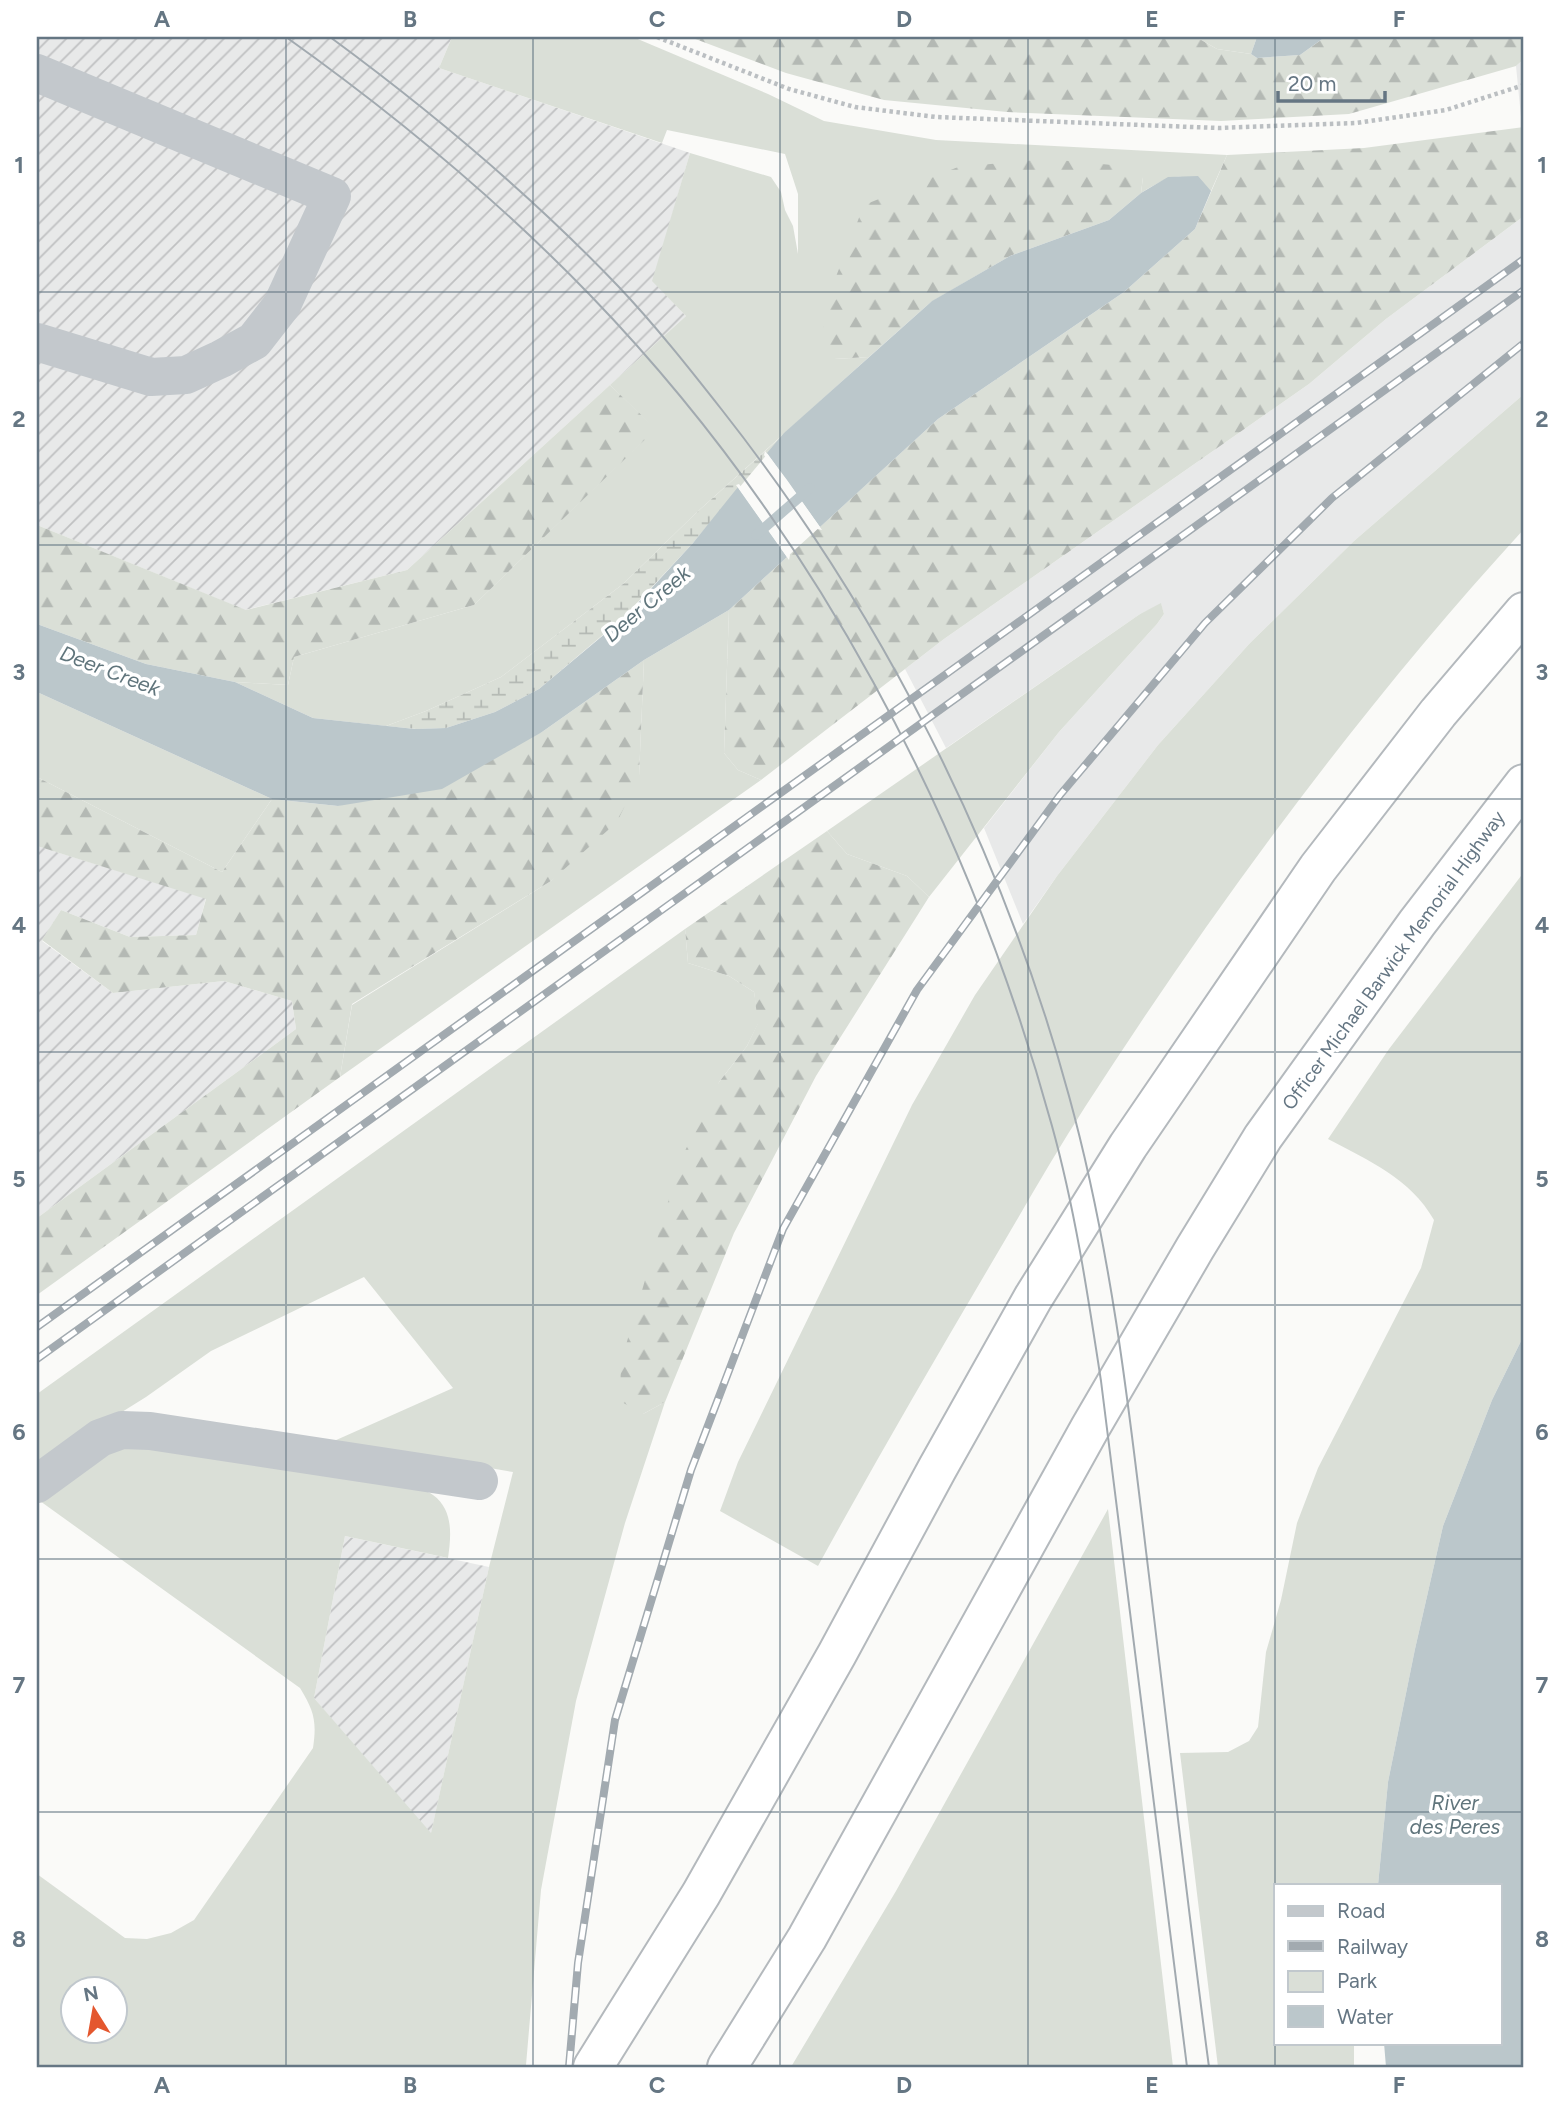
<svg xmlns="http://www.w3.org/2000/svg" width="1561" height="2104" font-family="Figtree,sans-serif">
  <defs>
    <pattern id="industrial-furrows" width="10" height="10" patternUnits="userSpaceOnUse" patternTransform="scale(1.75)"><rect width="10" height="10" fill="#e8e9e9"/><path d="M-1 1l2-2M0 10L10 0M9 11l2-2" fill="none" stroke="#c0c1c2"/></pattern>
    <pattern id="forest-firs" width="22" height="20" patternUnits="userSpaceOnUse" patternTransform="scale(1.75)"><rect width="22" height="20" fill="#dadfd7"/><path d="M5 1l3.5 6h-7zM16 11l3.5 6h-7z" fill="#b4b9b4"/></pattern>
    <pattern id="wetland-marsh" width="20" height="14" patternUnits="userSpaceOnUse" patternTransform="scale(1.75)"><rect width="20" height="14" fill="#dadfd7"/><path d="M1 5h8M5 5V1M11 12h8M15 12V8" fill="none" stroke="#b4b9b4"/></pattern>
  </defs>
  <rect width="100%" height="100%" fill="#fafaf8"/>
  <!-- built -->
  <path fill="#e8e9e9" d="M1524 59V127H1522L1516 66Z
    M1524 216V394L1354 541 1250 643 1158 745 1057 876 1023 924 984 828 1059 732 1157 624 1164 614 1161 604 1140 614 946 748 905 669 944 639 1309 384 1386 319Z"/>
  <!-- industrial -->
  <path fill="url(#industrial-furrows)" d="M37 37H452L439 68 690 153 653 281 686 316 407 570 245 610 37 525Z
    M37 846 206 898 196 935 130 937 61 910 42 941 113 993 224 981 292 1001 296 1029 37 1218Z
    M345 1536 489 1567 430 1838 314 1698Z"/>
  <!-- green -->
  <path fill="#dadfd7" fill-rule="evenodd" d="M452 37H633L768 94 824 121 936 140 1227 155 1211 191C1181 169 1171 175 1141 193L1143 177 834 359 869 357 696 513 623 584 501 677 426 711 386 726 313 718 235 682 288 685 294 657 474 605 655 429 610 385 686 316 652 281 690 153 771 177 781 192 785 210 793 226 798 254V194L785 154 667 130 662 143 439 68Z
    M1196 37H1257L1251 54 1217 49Z
    M1524 394V529C1361 707 1216 904 1085 1107 1052 1158 1022 1212 991 1264 932 1364 874 1464 818 1566L720 1511 738 1462 912 1105 975 995 1057 876 1158 745 1250 643 1354 541Z
    M1161 603 1164 614 1157 624 1059 732 929 897 907 876 847 854 827 831 1140 614Z
    M729 610 724 753 738 770 761 780 340 1077 352 1005 551 881 639 776 644 660Z
    M37 692 272 799 222 872 37 777Z
    M1524 872V1335L1492 1400 1443 1526 1415 1649 1388 1782 1378 1885H1276V2043H1354V2067H1218L1180 1753 1228 1752 1249 1741 1258 1727 1266 1652 1281 1600 1297 1523 1318 1468 1421 1268 1434 1220C1410 1178 1369 1161 1328 1139L1389 1049Z
    M685 929 688 963 729 976 754 992 759 1022 747 1046 719 1082 643 1414 665 1402 625 1523 576 1701 541 1890 526 2065 524 2067H37V1874L125 1938 147 1939 171 1933 194 1920 313 1748C317 1721 314 1711 300 1688L40 1501 124 1444 412 1486C419 1489 428 1491 433 1495 454 1510 451 1537 448 1558L345 1536 314 1698 431 1833 489 1567 513 1472 334 1441 453 1388 364 1277 211 1351 146 1397 37 1465V1394ZM74 1988H116V2030H74Z
    M1108 1509 1173 2067H791L896 1891Z"/>
  <!-- forest -->
  <path fill="url(#forest-firs)" d="M690 37H1196L1217 49 1251 54 1257 58 1300 55 1325 37H1524V59L1516 66 1349 114 1221 121 1007 112 884 100 786 73Z
    M1524 127V216L1386 319 1309 384 944 639 761 780 738 770 724 753 729 610 938 419 1124 292 1195 229 1227 155 1364 148Z
    M1047 159 1123 166 1143 177 1141 193 1109 220 1010 256 932 301 869 357 834 359 822 338 828 297 864 205 958 167Z
    M610 385 656 429 474 605 294 657 288 685 235 682 146 664 37 624V525L246 610 407 570Z
    M644 660 639 777 617 822 551 881 352 1004 340 1077 37 1295V1218L296 1029 292 1001 224 981 113 993 42 940 61 910 130 937 196 935 206 899 37 846V777L222 872 272 799 338 806 542 732Z
    M827 831 847 854 907 876 929 897 816 1076 734 1233 665 1402 643 1414 620 1401 621 1362 680 1161 719 1082 747 1046 758 1023 754 992 729 976 688 963 685 929Z"/>
  <!-- wetland -->
  <path fill="url(#wetland-marsh)" d="M784 434 693 543 624 617 539 689 495 712 446 728 416 729 386 726 426 711 501 677 623 584 696 513Z"/>
  <!-- water -->
  <path fill="#bbc7cb" d="M1257 37H1325L1300 55 1257 58 1251 54Z
    M1198 176 1211 191 1195 229 1124 292 938 419 820 527 767 453 784 433 932 301 1010 256 1109 220 1141 193 1168 177Z
    M738 487 787 557 729 610 644 660 542 732 442 789 338 806 272 799 37 692V624L146 664 235 682 313 718 415 729 446 728 495 712 539 689 625 617 693 543Z
    M1524 1335V2067H1386L1384 2043H1500V1885H1378L1388 1782 1415 1649 1443 1526 1492 1400Z"/>
  <!-- pier -->
  <path fill="#fafaf8" d="M765 451 787 480 822 530 817 529 764 455Z
    M739 484 790 555 789 560 736 485Z"/>
  <g fill="none" stroke-linecap="round" stroke-linejoin="round">
    <!-- stream -->
    <path stroke="#bbc7cb" stroke-width="10" d="M756 535 810 488"/>
    <!-- highway casing -->
    <g stroke="#b4b9bd" stroke-width="42">
      <path id="highway" d="M593 2067 701 1894 837 1654 937 1469 1033 1298 1128 1146 1318 868 1438 713 1524 612
        M727 2067 807 1938 1090 1428 1195 1248 1263 1137 1417 923 1524 784"/>
    </g>
    <!-- path -->
    <path stroke="#bbbfc2" stroke-width="4.5" stroke-dasharray="3.5 3.5" stroke-linecap="butt" d="M657 37 789 89 855 107 936 117 1218 128 1356 123 1446 110 1524 85"/>
    <!-- minor -->
    <path stroke="#c3c8cc" stroke-width="38" d="M37 73 332 196 282 305 254 341 221 359 186 375 151 377 37 342
      M37 1484 100 1438 122 1430 150 1431 479 1481"/>
    <!-- highway -->
    <use href="#highway" stroke="#fff" stroke-width="38"/>
    <!-- tram -->
    <path stroke="#a2aab0" stroke-width="2" d="M286 37C394 114 497 199 590 295 813 526 967 817 1052 1126 1075 1209 1088 1296 1101 1381L1187 2067
      M330 37C432 112 530 194 618 286 655 325 689 368 722 410 881 612 1001 847 1069 1096 1110 1245 1128 1398 1146 1551 1167 1723 1186 1895 1209 2067"/>
    <!-- rail casing -->
    <g stroke="#a2aab0" stroke-width="8">
      <path id="rail" d="M37 1327 1524 259
        M37 1359 1524 290
        M569 2067 578 1963 615 1720 691 1470 783 1229 917 990 1060 795 1205 623 1332 498 1524 343"/>
    </g>
    <!-- rail -->
    <use href="#rail" stroke="#fff" stroke-width="5" stroke-dasharray="16" stroke-linecap="butt"/>
  </g>
  <!-- grid -->
  <path fill="none" stroke="#657683" stroke-width="2" stroke-opacity="0.55" d="M286 37V2067M533 37V2067M780 37V2067M1028 37V2067M1275 37V2067M37 292H1524M37 545H1524M37 799H1524M37 1052H1524M37 1305H1524M37 1559H1524M37 1812H1524"/>
  <g text-anchor="middle" stroke-width="7" stroke-linejoin="round" paint-order="stroke">
    <!-- street labels -->
    <g font-size="19" fill="#657683" stroke="#fff">
      <text transform="translate(1393 960) rotate(-54)" y="7">Officer Michael Barwick Memorial Highway</text>
    </g>
    <!-- water labels -->
    <g font-size="21" font-style="italic" fill="#60757c" stroke="#fff">
      <text transform="translate(647 604) rotate(-40)" y="7">Deer Creek</text>
      <text transform="translate(110 671) rotate(21)" y="7">Deer Creek</text>
      <text x="1455" y="1810">River<tspan x="1455" dy="24">des Peres</tspan></text>
    </g>
  </g>
  <!-- border -->
  <rect width="1561" height="2104" fill="none" stroke="#ffffff" stroke-width="77"/>
  <!-- legend -->
  <rect x="1274" y="1884" width="228" height="161" fill="#ffffff" stroke="#c1c8cd" stroke-width="2"/>
  <rect x="1288" y="1906" width="35" height="10" fill="#c3c8cc" stroke="#c1c8cd" stroke-width="2"/>
  <text x="1337" y="1918" font-size="21" fill="#657683">Road</text>
  <rect x="1288" y="1941" width="35" height="10" fill="#a2aab0" stroke="#c1c8cd" stroke-width="2"/>
  <text x="1337" y="1954" font-size="21" fill="#657683">Railway</text>
  <rect x="1288" y="1971" width="35" height="21" fill="#dadfd7" stroke="#c1c8cd" stroke-width="2"/>
  <text x="1337" y="1988" font-size="21" fill="#657683">Park</text>
  <rect x="1288" y="2006" width="35" height="21" fill="#bbc7cb" stroke="#c1c8cd" stroke-width="2"/>
  <text x="1337" y="2024" font-size="21" fill="#657683">Water</text>
  <!-- north arrow -->
  <g transform="translate(94 2010) rotate(349)"><circle r="33" fill="#ffffff" stroke="#c1c8cd" stroke-width="2"/>
  <path d="M0-5L12 26L0 18L-12 26Z" fill="#e4572e"/>
  <text y="-10" font-size="19" font-weight="bold" text-anchor="middle" fill="#657683">N</text>
  </g>
  <!-- scale -->
  <path d="M1278 91v10h107v-10" fill="none" stroke="#657683" stroke-width="3.5"/>
  <text x="1288" y="91" font-size="21" fill="#657683" stroke="#ffffff" stroke-width="5" paint-order="stroke">20 m</text>
  <rect x="38" y="38" width="1484" height="2028" fill="none" stroke="#657683" stroke-width="2.5"/>
  <g font-size="23" text-anchor="middle" font-weight="bold" fill="#657683">
    <text x="162" y="27">A</text>
    <text x="410" y="27">B</text>
    <text x="657" y="27">C</text>
    <text x="904" y="27">D</text>
    <text x="1152" y="27">E</text>
    <text x="1399" y="27">F</text>
    <text x="19" y="173">1</text>
    <text x="1542" y="173">1</text>
    <text x="19" y="427">2</text>
    <text x="1542" y="427">2</text>
    <text x="19" y="680">3</text>
    <text x="1542" y="680">3</text>
    <text x="19" y="933">4</text>
    <text x="1542" y="933">4</text>
    <text x="19" y="1187">5</text>
    <text x="1542" y="1187">5</text>
    <text x="19" y="1440">6</text>
    <text x="1542" y="1440">6</text>
    <text x="19" y="1693">7</text>
    <text x="1542" y="1693">7</text>
    <text x="19" y="1947">8</text>
    <text x="1542" y="1947">8</text>
    <text x="162" y="2093">A</text>
    <text x="410" y="2093">B</text>
    <text x="657" y="2093">C</text>
    <text x="904" y="2093">D</text>
    <text x="1152" y="2093">E</text>
    <text x="1399" y="2093">F</text>
  </g>
</svg>
